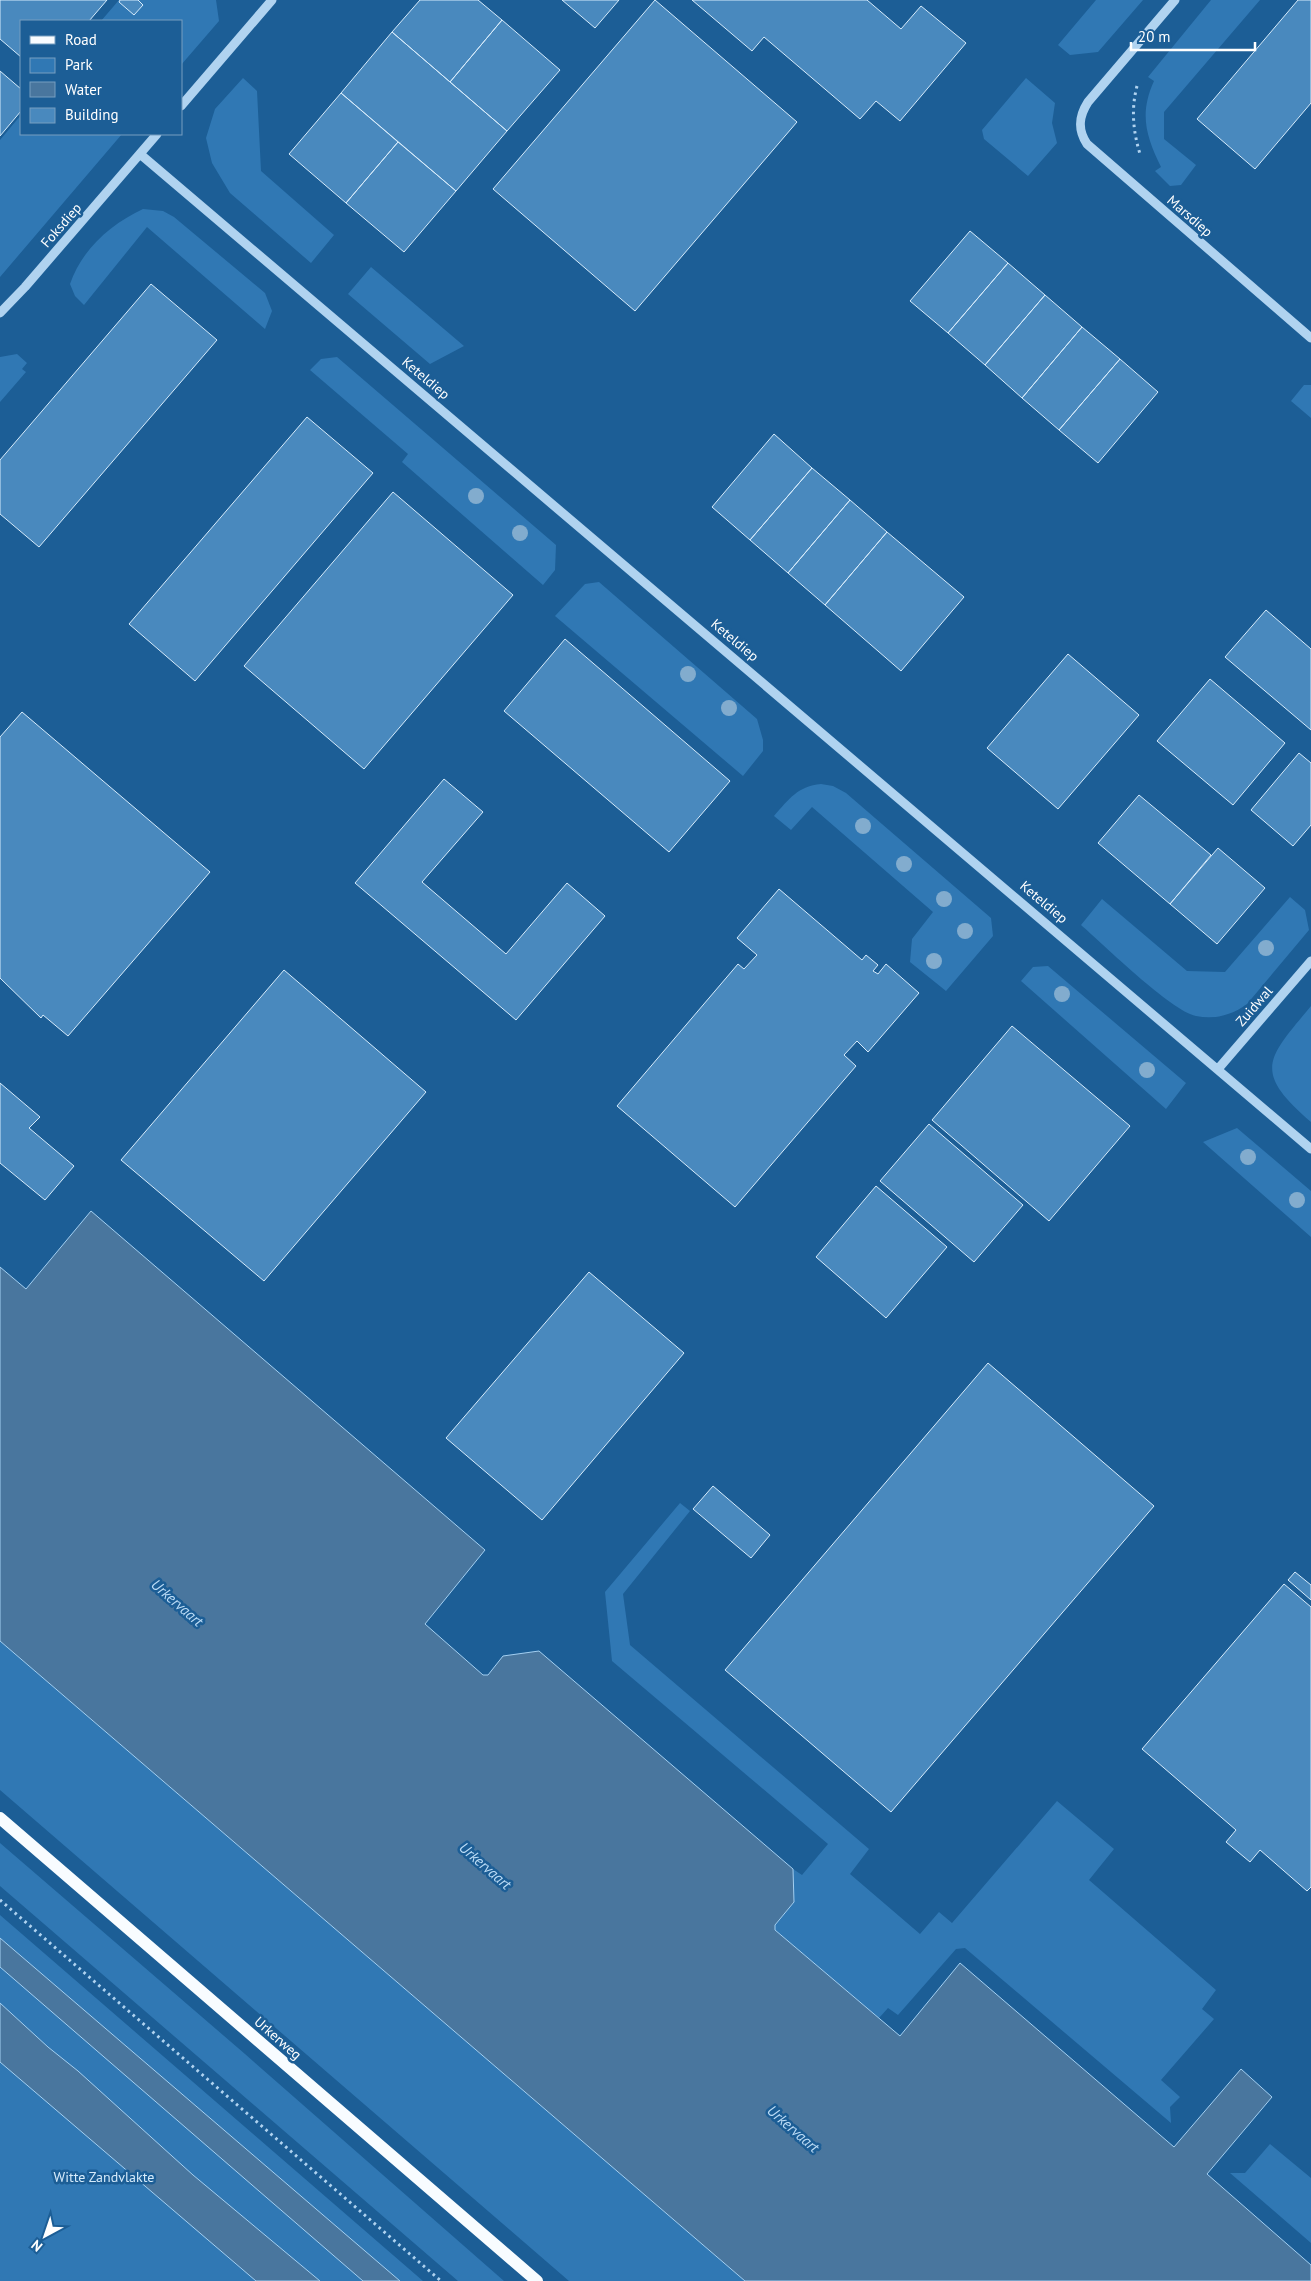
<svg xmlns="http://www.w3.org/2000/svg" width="1311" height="2281" font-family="'PT Sans',sans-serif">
  <rect width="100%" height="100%" fill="#1c5e96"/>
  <!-- green -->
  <path fill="#3078b4" d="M119 0H216L219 21 181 65V21H101Z
    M1096 0H1143L1098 52 1070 55 1058 45Z
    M1211 0H1260L1164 112V139L1196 165 1181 185 1170 186 1155 171 1161 167C1146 136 1139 114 1154 81L1148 77Z
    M243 78 257 91 261 171 334 235 311 263 230 193 212 163 206 138 215 109Z
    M1026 78 1055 103 1052 123 1057 143 1028 176 984 139 982 130Z
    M21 115V134H122L0 277V140Z
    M143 209 163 211 174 217 265 293 272 311 265 329 147 227 84 305 75 296 70 284C82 249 111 224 143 209Z
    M371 267 464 346 430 364 348 294Z
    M17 354 27 363 22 369 26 372 0 402V357Z
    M337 357 556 545 555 570 543 585 402 462 408 454 310 370 321 359Z
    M1304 385H1311V418L1291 401Z
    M599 582 757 719 763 740V751L743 776 555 616 585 584Z
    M821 784 833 786 846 793 991 918 993 936 946 991 910 962 912 939 933 912 812 807 791 830 774 816C789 799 798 786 821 784Z
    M1290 897 1305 910 1309 930 1247 1004C1232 1015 1215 1020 1196 1016 1171 1011 1103 944 1081 925L1102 899 1187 971 1225 972Z
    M1048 966 1186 1083 1166 1109 1021 981 1033 967Z
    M1311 1006V1122C1252 1071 1267 1059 1311 1006Z
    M1237 1128 1311 1191V1237L1203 1142Z
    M680 1503 690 1511 623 1594 630 1645 869 1849 850 1874 920 1934 939 1912 952 1923 1057 1801 1114 1849 1089 1880 1216 1990 1202 2009 1214 2019 1161 2080 1180 2097 1170 2107 1171 2123 965 1948 956 1949 898 2015 888 2008 879 2018 775 1930V1925L794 1902 793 1869 802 1875 828 1844 612 1661 605 1592Z
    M0 1641 745 2281H569L0 1790Z
    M0 1843 245 2054 504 2281H458L0 1886Z
    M0 1915 423 2281H399L0 1938Z
    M0 1949 382 2281H0Z
    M1270 2144 1311 2178V2243L1230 2173H1245Z"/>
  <!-- water -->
  <path fill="#49769e" stroke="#a3cff1" d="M91 1211 485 1550 425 1624 483 1675H488L503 1656 539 1651 793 1869 794 1902 775 1925V1930L900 2036 960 1963 1174 2147 1241 2069 1272 2097 1207 2174 1311 2265V2281H745L0 1641V1267L26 1289Z
    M0 1938 400 2281H363L0 1967Z
    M0 2003 48 2047 78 2071 193 2175 320 2281H256L0 2062Z"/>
  <!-- building -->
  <path fill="#4989be" stroke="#d6ebfb" d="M0 0H107L89 21H21V57L0 39Z
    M120 0H138L143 5 134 15 119 2Z
    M420 0H478L502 20 450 82 392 32Z
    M562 0H619L595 28Z
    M655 0 797 122 635 311 493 189Z
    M692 0H867L901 29 921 6 966 43 900 121 876 101 860 119 764 37 752 51Z
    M1298 0H1311V103L1255 169 1197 119Z
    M502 20 560 70 507 131 450 82Z
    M392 32 507 131 456 191 341 93Z
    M0 71 21 89V111L0 136Z
    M341 93 398 142 346 203 289 154Z
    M398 142 456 191 404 252 346 203Z
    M970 231 1008 263 948 333 910 301Z
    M1008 263 1045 295 985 365 948 333Z
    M151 284 217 340 39 547 0 514V460Z
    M1045 295 1082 327 1022 398 985 365Z
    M1082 327 1120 359 1059 430 1022 398Z
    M1120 359 1158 392 1098 463 1059 430Z
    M307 417 373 473 195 681 129 624Z
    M774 434 812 468 750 540 712 507Z
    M812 468 850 500 788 573 750 540Z
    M393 492 513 595 364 769 244 666Z
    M850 500 887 532 825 605 788 573Z
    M887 532 964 597 901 671 825 605Z
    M1266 610 1311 649V730L1225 657Z
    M565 639 730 781 669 852 504 711Z
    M1068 654 1139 715 1058 809 987 748Z
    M1210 679 1285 743 1233 805 1157 741Z
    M22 712 210 872 68 1036 43 1015 41 1018 0 978V737Z
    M1299 753 1311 763V825L1293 846 1251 810Z
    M444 779 483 812 422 882 506 954 567 883 605 916 516 1020 355 883Z
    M1139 795 1211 855 1170 904 1098 843Z
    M1218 848 1265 888 1217 944 1170 904Z
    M779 889 862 960 866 955 878 965 873 971 878 974 886 964 919 993 868 1052 857 1041 844 1055 856 1066 735 1207 617 1106 738 964 744 969 757 955 737 938Z
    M284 970 426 1092 264 1281 121 1160Z
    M1012 1026 1130 1126 1049 1221 932 1120Z
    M0 1083 40 1117 29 1128 74 1166 45 1200 0 1163Z
    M929 1124 1023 1205 974 1262 880 1181Z
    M876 1186 947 1247 886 1318 816 1257Z
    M589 1272 684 1353 542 1520 446 1438Z
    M988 1363 1154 1506 891 1812 725 1670Z
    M713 1486 770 1535 751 1558 693 1509Z
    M1295 1572 1311 1585V1600L1288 1580Z
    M1284 1584 1311 1607V1887L1307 1891 1260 1850 1250 1862 1226 1842 1236 1830 1142 1749Z"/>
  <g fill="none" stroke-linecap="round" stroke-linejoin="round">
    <!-- path -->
    <path stroke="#b0d3f0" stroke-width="3" stroke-dasharray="2.5 4" stroke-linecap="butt" d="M1137 86C1131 109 1133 131 1140 154
      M0 1900 441 2281"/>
    <!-- minor -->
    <path stroke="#b0d3f0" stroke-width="9" d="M1175 0 1088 102C1079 116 1077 129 1087 144L1311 338
      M181 106 272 0
      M140 154 1311 1149
      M0 313 25 287 157 134
      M1218 1069 1311 961"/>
    <!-- major -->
    <path stroke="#f8fcff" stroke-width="12" d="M0 1818 537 2281"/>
  </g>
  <!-- trees -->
  <g fill="#82acce">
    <circle cx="476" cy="496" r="8"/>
    <circle cx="520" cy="533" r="8"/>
    <circle cx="688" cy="674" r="8"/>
    <circle cx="729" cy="708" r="8"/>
    <circle cx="863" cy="826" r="8"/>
    <circle cx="904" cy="864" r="8"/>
    <circle cx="944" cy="899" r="8"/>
    <circle cx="965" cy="931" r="8"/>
    <circle cx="1266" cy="948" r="8"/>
    <circle cx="934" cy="961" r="8"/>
    <circle cx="1062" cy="994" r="8"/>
    <circle cx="1147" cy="1070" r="8"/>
    <circle cx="1248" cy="1157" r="8"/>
    <circle cx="1297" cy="1200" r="8"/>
  </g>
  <g text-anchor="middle" stroke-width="5" stroke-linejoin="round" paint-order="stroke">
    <!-- street labels -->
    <g font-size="14" fill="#fff" stroke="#1c5e96">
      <text transform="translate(1190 216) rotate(41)" y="5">Marsdiep</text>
      <text transform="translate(61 225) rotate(-49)" y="5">Foksdiep</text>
      <text transform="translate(426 378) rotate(40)" y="5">Keteldiep</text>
      <text transform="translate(735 640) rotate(40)" y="5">Keteldiep</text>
      <text transform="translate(1044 902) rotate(40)" y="5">Keteldiep</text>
      <text transform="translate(1254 1006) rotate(-49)" y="5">Zuidwal</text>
      <text transform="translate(278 2038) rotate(41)" y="5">Urkerweg</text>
    </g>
    <!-- park labels -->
    <g font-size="14" fill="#d6ebfb" stroke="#1c5e96">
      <text x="104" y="2182">Witte Zandvlakte</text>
    </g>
    <!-- water labels -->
    <g font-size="15" font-style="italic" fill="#bcdcf6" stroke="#1c5e96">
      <text transform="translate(177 1603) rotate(41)" y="5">Urkervaart</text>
      <text transform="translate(485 1866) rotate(41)" y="5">Urkervaart</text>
      <text transform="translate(793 2129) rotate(41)" y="5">Urkervaart</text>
    </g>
  </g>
  <!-- legend -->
  <rect x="20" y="20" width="162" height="115" fill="#1c5e96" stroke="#779ec0"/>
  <rect x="30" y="36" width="25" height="8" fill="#f8fcff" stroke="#779ec0"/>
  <text x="65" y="45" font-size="15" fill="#ffffff">Road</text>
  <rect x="30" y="58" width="25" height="15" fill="#3078b4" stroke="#779ec0"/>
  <text x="65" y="70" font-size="15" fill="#ffffff">Park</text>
  <rect x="30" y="82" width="25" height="15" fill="#49769e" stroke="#779ec0"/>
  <text x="65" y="95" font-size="15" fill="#ffffff">Water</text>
  <rect x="30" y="108" width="25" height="15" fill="#4989be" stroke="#779ec0"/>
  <text x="65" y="120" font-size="15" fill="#ffffff">Building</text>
  <!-- north arrow -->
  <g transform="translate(45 2236) rotate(220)" stroke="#1c5e96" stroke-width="4" paint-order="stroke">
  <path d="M0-4L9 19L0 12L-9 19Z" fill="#ffffff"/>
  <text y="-8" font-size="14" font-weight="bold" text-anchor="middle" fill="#ffffff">N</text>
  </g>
  <!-- scale -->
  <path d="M1131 42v8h124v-8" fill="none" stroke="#ffffff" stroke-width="2.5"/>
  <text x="1138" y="42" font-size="15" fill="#ffffff" stroke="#1c5e96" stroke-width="4" paint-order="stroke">20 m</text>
</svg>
